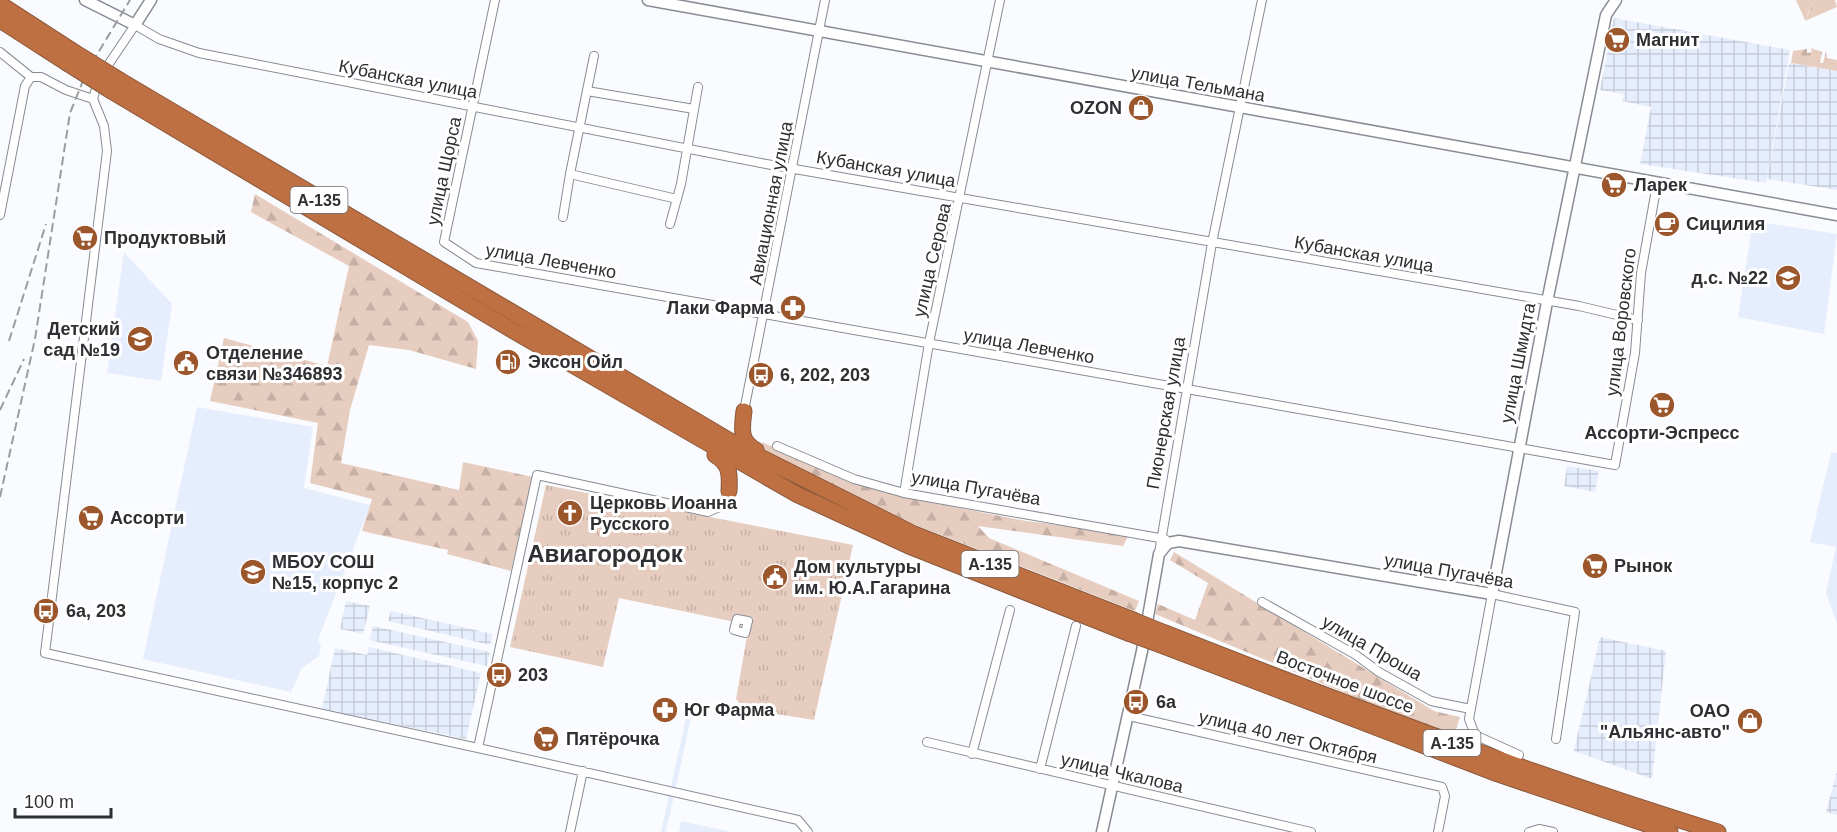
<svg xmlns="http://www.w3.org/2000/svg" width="1837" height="832" font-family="Helvetica,sans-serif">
  <defs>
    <pattern id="industrial-grid" width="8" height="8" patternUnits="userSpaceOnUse" patternTransform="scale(1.5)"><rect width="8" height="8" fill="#e6eefd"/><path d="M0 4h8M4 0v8" fill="none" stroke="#c6ccd9"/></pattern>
    <pattern id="grass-tufts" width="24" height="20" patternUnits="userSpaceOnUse" patternTransform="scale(1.5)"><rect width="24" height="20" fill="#e7cdbf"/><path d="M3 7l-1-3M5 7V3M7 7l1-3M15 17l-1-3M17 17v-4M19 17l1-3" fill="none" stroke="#c6b0a5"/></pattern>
    <pattern id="forest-firs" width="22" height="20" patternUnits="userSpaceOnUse" patternTransform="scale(1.5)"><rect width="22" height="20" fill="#e7cdbf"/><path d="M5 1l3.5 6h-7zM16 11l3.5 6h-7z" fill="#c6b0a5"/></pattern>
  </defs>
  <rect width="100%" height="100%" fill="#f9fbfe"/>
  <!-- built -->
  <path fill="#e6eefd" d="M1753 221 1837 234 1824 334 1738 317Z
    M124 252 172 304 161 381 107 373Z
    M197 407 313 427 304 488 370 505 318 640 321 645 319 656 302 668 291 692 143 659Z
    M1831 452 1837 453V624L1826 593 1836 547 1810 542Z
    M688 709H693L666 832H661Z
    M681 821 731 832H679Z"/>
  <!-- industrial -->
  <path fill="url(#industrial-grid)" d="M1614 18 1790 50 1766 183 1640 164 1651 107 1622 101 1624 94 1600 90Z
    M1789 63 1837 71V190L1767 179Z
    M1567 466 1599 471 1595 492 1564 486Z
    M346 601 370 606 363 634 340 629Z
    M391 611 493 634 490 645 388 621Z
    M373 626 490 652 487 666 369 640Z
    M1600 637 1666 651 1652 779 1574 751Z
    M369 647 481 673 466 739 322 709 335 648 367 655Z
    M1837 771V815L1826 812Z"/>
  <!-- grass -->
  <path fill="url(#grass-tufts)" d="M1815 0H1835L1837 7 1805 21Z
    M1811 48 1822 52 1820 63H1823L1826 51 1827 58 1837 60V71L1814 67Z
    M546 485 853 545 814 720 745 709 736 699 750 619 735 622 619 598 603 667 510 647Z"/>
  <!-- forest -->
  <path fill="url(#forest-firs)" d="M1796 0H1815L1805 20Z
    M1807 49V53L1812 52 1814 67 1791 63 1793 51Z
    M255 194 468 322 478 341 476 369 409 350 369 345 350 410 341 463 459 490 463 462 533 477 511 571 447 554 448 550 362 531 372 499 310 483 318 423 210 401 224 338 327 366 349 266 251 212Z
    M762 442 850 481 913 499 1026 521 1129 534 1123 546 978 526 989 538 1139 601 1135 611 913 524 763 450Z
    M1174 552 1434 711 1460 717 1453 738 1155 614 1158 604 1195 620 1208 583 1170 560Z"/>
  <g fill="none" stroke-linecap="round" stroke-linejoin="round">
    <!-- street casing -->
    <g stroke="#878b93" stroke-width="10">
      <path id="street" d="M495 0 444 242 476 263 1615 465 1635 353 1641 273 1657 184
        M0 52 31 77H41L66 90 93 99
        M594 56 570 174 677 199
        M104 71 135 25 159 39 199 53 766 164 1579 306 1638 320
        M98 81 93 99 104 126 107 151 45 653 478 748
        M587 91 694 109
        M0 215 25 86 31 77
        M563 217 570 174
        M670 224 681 184 698 87
        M744 411 825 0
        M777 446 854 479 904 493 1165 539
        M729 491 722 506 708 512 537 475 478 748 798 820 808 832
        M904 493 929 343 1000 0
        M1159 553 1212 243 1262 0
        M1262 602 1356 655 1379 672 1431 701 1471 709
        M737 619 748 621 745 633 734 630Z
        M1129 716 1442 787 1445 796 1438 832
        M927 742 1311 832
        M972 754 1010 610
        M1519 755 1475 735 1469 719 1492 594 1575 612 1556 739
        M1040 769 1076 626
        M570 832 583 771
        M1529 832 1539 829 1553 832"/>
    </g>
    <!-- secondary casing -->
    <g stroke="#878b93" stroke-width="13">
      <path id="secondary" d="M85 0 135 25 151 0
        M648 0 1837 215
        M1102 832 1142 651 1159 554 1168 543 1179 541 1492 594 1547 302 1606 15 1616 0"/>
    </g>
    <!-- highway casing -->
    <g stroke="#8b593c" stroke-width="17">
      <path id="highway" d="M0 4 74 52
        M0 20 67 63
        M121 81 742 448 914 534 1133 620
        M113 92 512 330 796 494 909 546 1128 633
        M744 411C742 428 739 441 756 450
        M715 455C730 464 730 474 729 491
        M1165 633C1348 705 1530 774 1718 832
        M1161 645 1498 774 1670 832"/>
    </g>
    <!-- street -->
    <use href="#street" stroke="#fff" stroke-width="8"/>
    <!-- secondary -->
    <use href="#secondary" stroke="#fff" stroke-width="10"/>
    <!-- highway -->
    <use href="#highway" stroke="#be7042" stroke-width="15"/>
    <!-- rail -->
    <path stroke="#9b9da0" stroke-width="2" stroke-dasharray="9 4.5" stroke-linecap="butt" d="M9 341 46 224
      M0 410 24 359
      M0 497 35 339 70 113 87 71 130 0"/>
    <!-- highway-bridge casing -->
    <g stroke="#8b593c" stroke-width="17" stroke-linecap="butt">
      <path id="highway-bridge" d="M74 52 121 81
        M67 63 113 92
        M1133 620 1165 633
        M1128 633 1161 645"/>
    </g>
    <!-- highway-bridge -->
    <use href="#highway-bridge" stroke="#be7042" stroke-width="15"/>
  </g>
  <!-- icons -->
  <defs>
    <g id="supermarket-disc" transform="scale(1.35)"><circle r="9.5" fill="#9c562c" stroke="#fff"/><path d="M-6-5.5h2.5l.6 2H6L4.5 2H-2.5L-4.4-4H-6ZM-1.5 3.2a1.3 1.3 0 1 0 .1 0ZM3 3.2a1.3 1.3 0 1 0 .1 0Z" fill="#fff"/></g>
    <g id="shop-disc" transform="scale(1.35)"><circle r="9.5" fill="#9c562c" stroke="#fff"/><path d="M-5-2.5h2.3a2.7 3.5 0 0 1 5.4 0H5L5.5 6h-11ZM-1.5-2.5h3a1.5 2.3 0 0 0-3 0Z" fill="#fff"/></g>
    <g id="cafe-disc" transform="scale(1.35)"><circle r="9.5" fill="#9c562c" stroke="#fff"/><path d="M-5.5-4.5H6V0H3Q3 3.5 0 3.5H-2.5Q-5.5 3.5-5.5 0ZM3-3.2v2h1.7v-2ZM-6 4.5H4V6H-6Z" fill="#fff"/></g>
    <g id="school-disc" transform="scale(1.35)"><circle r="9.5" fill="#9c562c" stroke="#fff"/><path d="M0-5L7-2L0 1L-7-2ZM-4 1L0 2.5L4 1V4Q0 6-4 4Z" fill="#fff"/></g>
    <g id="pharmacy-disc" transform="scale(1.35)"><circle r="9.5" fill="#9c562c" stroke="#fff"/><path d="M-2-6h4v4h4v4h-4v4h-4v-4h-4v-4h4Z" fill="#fff"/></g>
    <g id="fuel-disc" transform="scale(1.35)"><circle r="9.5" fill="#9c562c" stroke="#fff"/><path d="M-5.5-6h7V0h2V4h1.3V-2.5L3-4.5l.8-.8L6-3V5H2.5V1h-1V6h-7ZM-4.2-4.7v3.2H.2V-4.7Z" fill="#fff"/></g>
    <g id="civic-disc" transform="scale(1.35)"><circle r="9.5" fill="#9c562c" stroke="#fff"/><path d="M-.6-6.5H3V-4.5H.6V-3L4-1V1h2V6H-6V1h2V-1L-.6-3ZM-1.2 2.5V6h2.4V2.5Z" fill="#fff"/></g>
    <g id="bus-disc" transform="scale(1.35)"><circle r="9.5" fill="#9c562c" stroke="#fff"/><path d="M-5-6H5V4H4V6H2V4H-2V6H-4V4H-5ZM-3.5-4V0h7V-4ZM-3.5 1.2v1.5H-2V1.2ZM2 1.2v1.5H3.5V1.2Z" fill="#fff"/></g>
    <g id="church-disc" transform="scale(1.35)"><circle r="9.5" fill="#9c562c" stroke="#fff"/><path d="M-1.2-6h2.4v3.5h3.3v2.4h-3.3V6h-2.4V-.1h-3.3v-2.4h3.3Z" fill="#fff"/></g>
  </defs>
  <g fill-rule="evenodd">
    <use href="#supermarket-disc" x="1617" y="40"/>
    <use href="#shop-disc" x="1141" y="108"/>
    <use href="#supermarket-disc" x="1614" y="185"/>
    <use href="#cafe-disc" x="1667" y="224"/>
    <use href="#supermarket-disc" x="85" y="238"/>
    <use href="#school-disc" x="1788" y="278"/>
    <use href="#pharmacy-disc" x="793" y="308"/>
    <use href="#school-disc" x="140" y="339"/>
    <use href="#fuel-disc" x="508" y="362"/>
    <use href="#civic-disc" x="186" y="363"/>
    <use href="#bus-disc" x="761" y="375"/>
    <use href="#supermarket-disc" x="1662" y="405"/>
    <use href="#church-disc" x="570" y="513"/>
    <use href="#supermarket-disc" x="91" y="518"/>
    <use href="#supermarket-disc" x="1595" y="566"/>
    <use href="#school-disc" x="253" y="572"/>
    <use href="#civic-disc" x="775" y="577"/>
    <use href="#bus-disc" x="46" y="611"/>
    <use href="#bus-disc" x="499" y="675"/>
    <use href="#bus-disc" x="1136" y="702"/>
    <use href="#pharmacy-disc" x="665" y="710"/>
    <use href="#shop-disc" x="1750" y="721"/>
    <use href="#supermarket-disc" x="546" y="739"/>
  </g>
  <g text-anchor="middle" stroke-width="6" stroke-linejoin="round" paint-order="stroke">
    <!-- shield labels -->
    <g fill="#fff" stroke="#6c6d70" stroke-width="1.5">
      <rect x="290.5" y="187" width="57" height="26" rx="4.5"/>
      <rect x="961.5" y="551" width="57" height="26" rx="4.5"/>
      <rect x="1423.5" y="730" width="57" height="26" rx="4.5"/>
    </g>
    <g font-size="16" font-weight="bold" fill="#2d2f32">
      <text x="319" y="206">А-135</text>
      <text x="990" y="570">А-135</text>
      <text x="1452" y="749">А-135</text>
    </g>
    <!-- poi labels -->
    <g font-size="18" font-weight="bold" fill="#2d2f32" stroke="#fff" text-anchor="start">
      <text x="1636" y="46">Магнит</text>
      <text x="1122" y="114" text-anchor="end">OZON</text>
      <text x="1634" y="191">Ларек</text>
      <text x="1686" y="230">Сицилия</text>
      <text x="104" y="244">Продуктовый</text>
      <text x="1768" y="284" text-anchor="end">д.с. №22</text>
      <text x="774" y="314" text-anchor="end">Лаки Фарма</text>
      <text x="120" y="335" text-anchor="end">Детский<tspan x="120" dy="21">сад №19</tspan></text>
      <text x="206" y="359">Отделение<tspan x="206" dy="21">связи №346893</tspan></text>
      <text x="528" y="368">Эксон Ойл</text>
      <text x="780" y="381">6, 202, 203</text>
      <text x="1662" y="439" text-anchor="middle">Ассорти-Эспресс</text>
      <text x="590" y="509">Церковь Иоанна<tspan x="590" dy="21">Русского</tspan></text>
      <text x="110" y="524">Ассорти</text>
      <text x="272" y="568">МБОУ СОШ<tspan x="272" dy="21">№15, корпус 2</tspan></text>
      <text x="1614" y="572">Рынок</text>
      <text x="794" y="573">Дом культуры<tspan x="794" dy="21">им. Ю.А.Гагарина</tspan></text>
      <text x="66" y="617">6а, 203</text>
      <text x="518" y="681">203</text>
      <text x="1156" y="708">6а</text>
      <text x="684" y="716">Юг Фарма</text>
      <text x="1730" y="717" text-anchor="end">ОАО<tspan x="1730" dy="21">"Альянс-авто"</tspan></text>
      <text x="566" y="745">Пятёрочка</text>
    </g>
    <!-- street labels -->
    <g font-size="18" fill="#2d2f32" stroke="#fff">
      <text transform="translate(408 79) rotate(11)" y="6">Кубанская улица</text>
      <text transform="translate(1198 84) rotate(10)" y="6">улица Тельмана</text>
      <text transform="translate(886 169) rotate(10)" y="6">Кубанская улица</text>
      <text transform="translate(444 171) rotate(-78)" y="6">улица Щорса</text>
      <text transform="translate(771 203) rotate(-79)" y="6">Авиационная улица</text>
      <text transform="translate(1364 254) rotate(10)" y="6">Кубанская улица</text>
      <text transform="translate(932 260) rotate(-77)" y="6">улица Серова</text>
      <text transform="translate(551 261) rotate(10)" y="6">улица Левченко</text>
      <text transform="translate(1621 322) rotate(-83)" y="6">улица Воровского</text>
      <text transform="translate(1029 346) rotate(10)" y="6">улица Левченко</text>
      <text transform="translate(1518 363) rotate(-79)" y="6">улица Шмидта</text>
      <text transform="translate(1166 413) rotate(-80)" y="6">Пионерская улица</text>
      <text transform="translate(976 488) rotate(10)" y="6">улица Пугачёва</text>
      <text transform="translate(1449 571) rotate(10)" y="6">улица Пугачёва</text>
      <text transform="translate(1372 648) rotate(30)" y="6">улица Проша</text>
      <text transform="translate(1345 682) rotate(21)" y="6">Восточное шоссе</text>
      <text transform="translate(1288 737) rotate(13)" y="6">улица 40 лет Октября</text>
      <text transform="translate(1122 773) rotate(13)" y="6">улица Чкалова</text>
    </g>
    <!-- district labels -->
    <g font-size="24" font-weight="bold" fill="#2d2f32" stroke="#fff">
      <text x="605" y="562">Авиагородок</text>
    </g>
  </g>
  <!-- scale -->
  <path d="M15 808v9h96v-9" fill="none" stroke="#2d2f32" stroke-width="3"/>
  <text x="24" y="808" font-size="18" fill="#2d2f32" stroke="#ffffff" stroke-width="4.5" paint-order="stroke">100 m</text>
</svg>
